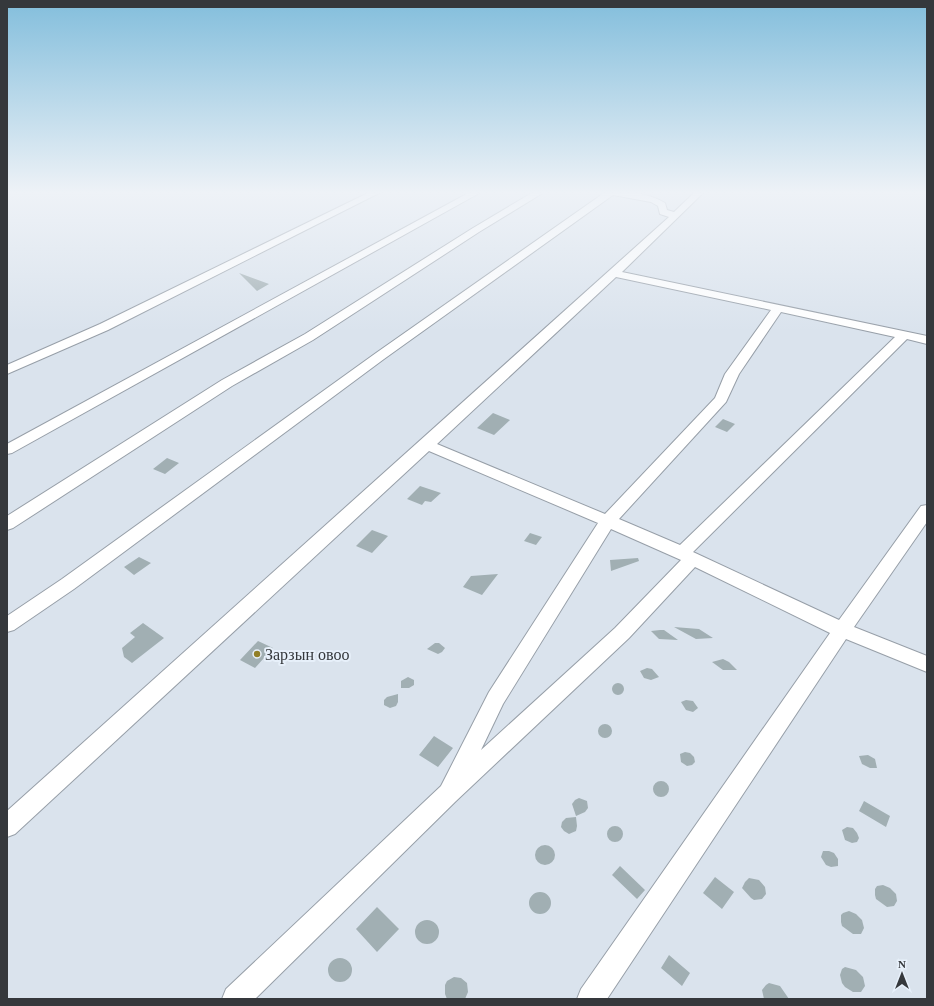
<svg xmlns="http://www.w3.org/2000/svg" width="934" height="1006" font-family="Georgia,serif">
  <rect width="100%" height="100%" fill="#dae3ed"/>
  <!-- building -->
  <path fill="#a1afb3" d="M239 273 269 284 257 291Z
    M493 413 510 420 494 435 477 428Z
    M723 419 735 424 727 432 715 427Z
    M167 458 179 463 165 474 153 469Z
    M420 486 441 493 431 502 425 501 422 505 407 499Z
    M372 530 388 536 372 553 356 546Z
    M530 533 542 537 536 545 524 541Z
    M139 557 151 563 134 575 124 567Z
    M638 558 639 561 611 571 610 560Z
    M498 574 482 595 463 587 471 576Z
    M143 623 164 638 132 663 124 657 122 648 135 637 130 633Z
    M674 627 699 629 713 638 696 639Z
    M660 630H664L678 640 659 639 651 631Z
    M258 641 273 648 255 668 240 660Z
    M435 643H439L445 648 442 652 438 654 427 649Z
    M723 659 729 662 737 670H723L712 662Z
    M647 668 652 669 659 677 651 680 644 678 640 671Z
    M408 677 414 680V685L409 688H401V681Z
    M612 689a6 6 0 1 1 12 0a6 6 0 1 1-12 0Z
    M398 694V702L396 706 390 708 384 705V700L387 697Z
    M686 700 693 701 698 708 693 712 686 710 681 702Z
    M598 731a7 7 0 1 1 14 0a7 7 0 1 1-14 0Z
    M434 736 453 748 438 767 419 755Z
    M685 752 690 753 694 757 695 762 692 765 687 766 681 762 680 754Z
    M868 755 875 759 877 768H870L862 764 859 756Z
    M653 789a8 8 0 1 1 16 0a8 8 0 1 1-16 0Z
    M579 798 587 801 588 808 585 812 576 816 572 804 575 800Z
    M864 801 890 816 886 827 859 811Z
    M576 817 577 826 576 831 569 834 564 831 561 827 562 822 566 818Z
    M607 834a8 8 0 1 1 16 0a8 8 0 1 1-16 0Z
    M847 827 853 828 857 833 859 838 857 842 852 843 845 840 842 830Z
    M535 855a10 10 0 1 1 20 0a10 10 0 1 1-20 0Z
    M823 851H829L834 853 838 859V866L831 867 826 865 821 857Z
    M620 866 645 890 637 899 612 875Z
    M715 877 734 892 722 909 703 893Z
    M749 878 759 880 765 887 766 894 762 899 754 900 751 898 742 888 745 882Z
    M883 885 890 888 896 894 897 901 894 906 887 907 876 899 875 895V889L877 886Z
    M529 903a11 11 0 1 1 22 0a11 11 0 1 1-22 0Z
    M377 907 399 929 377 952 356 929Z
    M849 911 856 914 862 920 864 928 861 934H853L842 926 841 922V915L843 913Z
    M415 932a12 12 0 1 1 24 0a12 12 0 1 1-24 0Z
    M669 955 690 973 682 986 661 968Z
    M328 970a12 12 0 1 1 24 0a12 12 0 1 1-24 0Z
    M845 967 856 970 863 977 865 986 861 992H853L845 987 842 983 840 975 842 969Z
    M454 977 461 978 467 983 468 992 465 999H447L445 994V985L447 981Z
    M769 983 780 986 789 999H764L762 990 766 985Z"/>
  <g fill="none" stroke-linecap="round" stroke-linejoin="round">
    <!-- minor casing -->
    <g stroke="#979fa8" stroke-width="2">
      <path id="minor" d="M372 191H383L108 330 7 374V365L100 324Z
        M472 191H483L12 453 7 454V444Z
        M535 191H546L479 232 313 340 232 386 13 528 7 530V516L222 380 305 334 473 228Z
        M602 191C622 191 647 192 665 203L667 210 674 212 696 191H705L622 272 927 336V344L907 339 693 552 839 620 921 506 927 505V522L854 627 927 656V672L846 639 607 999H577L581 989 830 633 695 567 629 638 456 801 255 999H222L226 989 441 786 489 692 598 523 429 451 15 834 7 837V811L669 217 660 214 658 206 651 202 613 195 384 359 74 589 14 630 7 632V616L62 579 376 353 604 193ZM616 277 771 310 725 374 715 398 605 514 437 444ZM781 312 895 337 680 545 619 519 726 402 739 374ZM611 529 681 560 615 628 481 750 503 704Z"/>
    </g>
    <!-- minor -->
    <use href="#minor" fill="#fff" fill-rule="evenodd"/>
  </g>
  <!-- sky -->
  <linearGradient id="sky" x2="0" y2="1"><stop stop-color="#83bedc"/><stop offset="0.58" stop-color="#eef2f7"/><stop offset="1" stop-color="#eef2f7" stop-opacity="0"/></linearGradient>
  <rect width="934" height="332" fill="url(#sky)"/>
  <!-- markers -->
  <circle fill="#927f26" stroke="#e7f0fa" stroke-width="1.5" cx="257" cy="654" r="4"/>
  <g text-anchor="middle" stroke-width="4" stroke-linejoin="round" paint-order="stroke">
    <!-- near-poi labels -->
    <g font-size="16" fill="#35383c" stroke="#e7f0fa" text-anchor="start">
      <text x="265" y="660">Зарзын овоо</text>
    </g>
  </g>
  <!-- border -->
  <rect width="934" height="1006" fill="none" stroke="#35383c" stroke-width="16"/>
  <!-- north arrow -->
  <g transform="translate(902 974)" stroke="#e7f0fa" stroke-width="3" paint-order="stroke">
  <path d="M0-3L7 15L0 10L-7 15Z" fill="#35383c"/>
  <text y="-6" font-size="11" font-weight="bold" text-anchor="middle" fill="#35383c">N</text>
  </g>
</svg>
